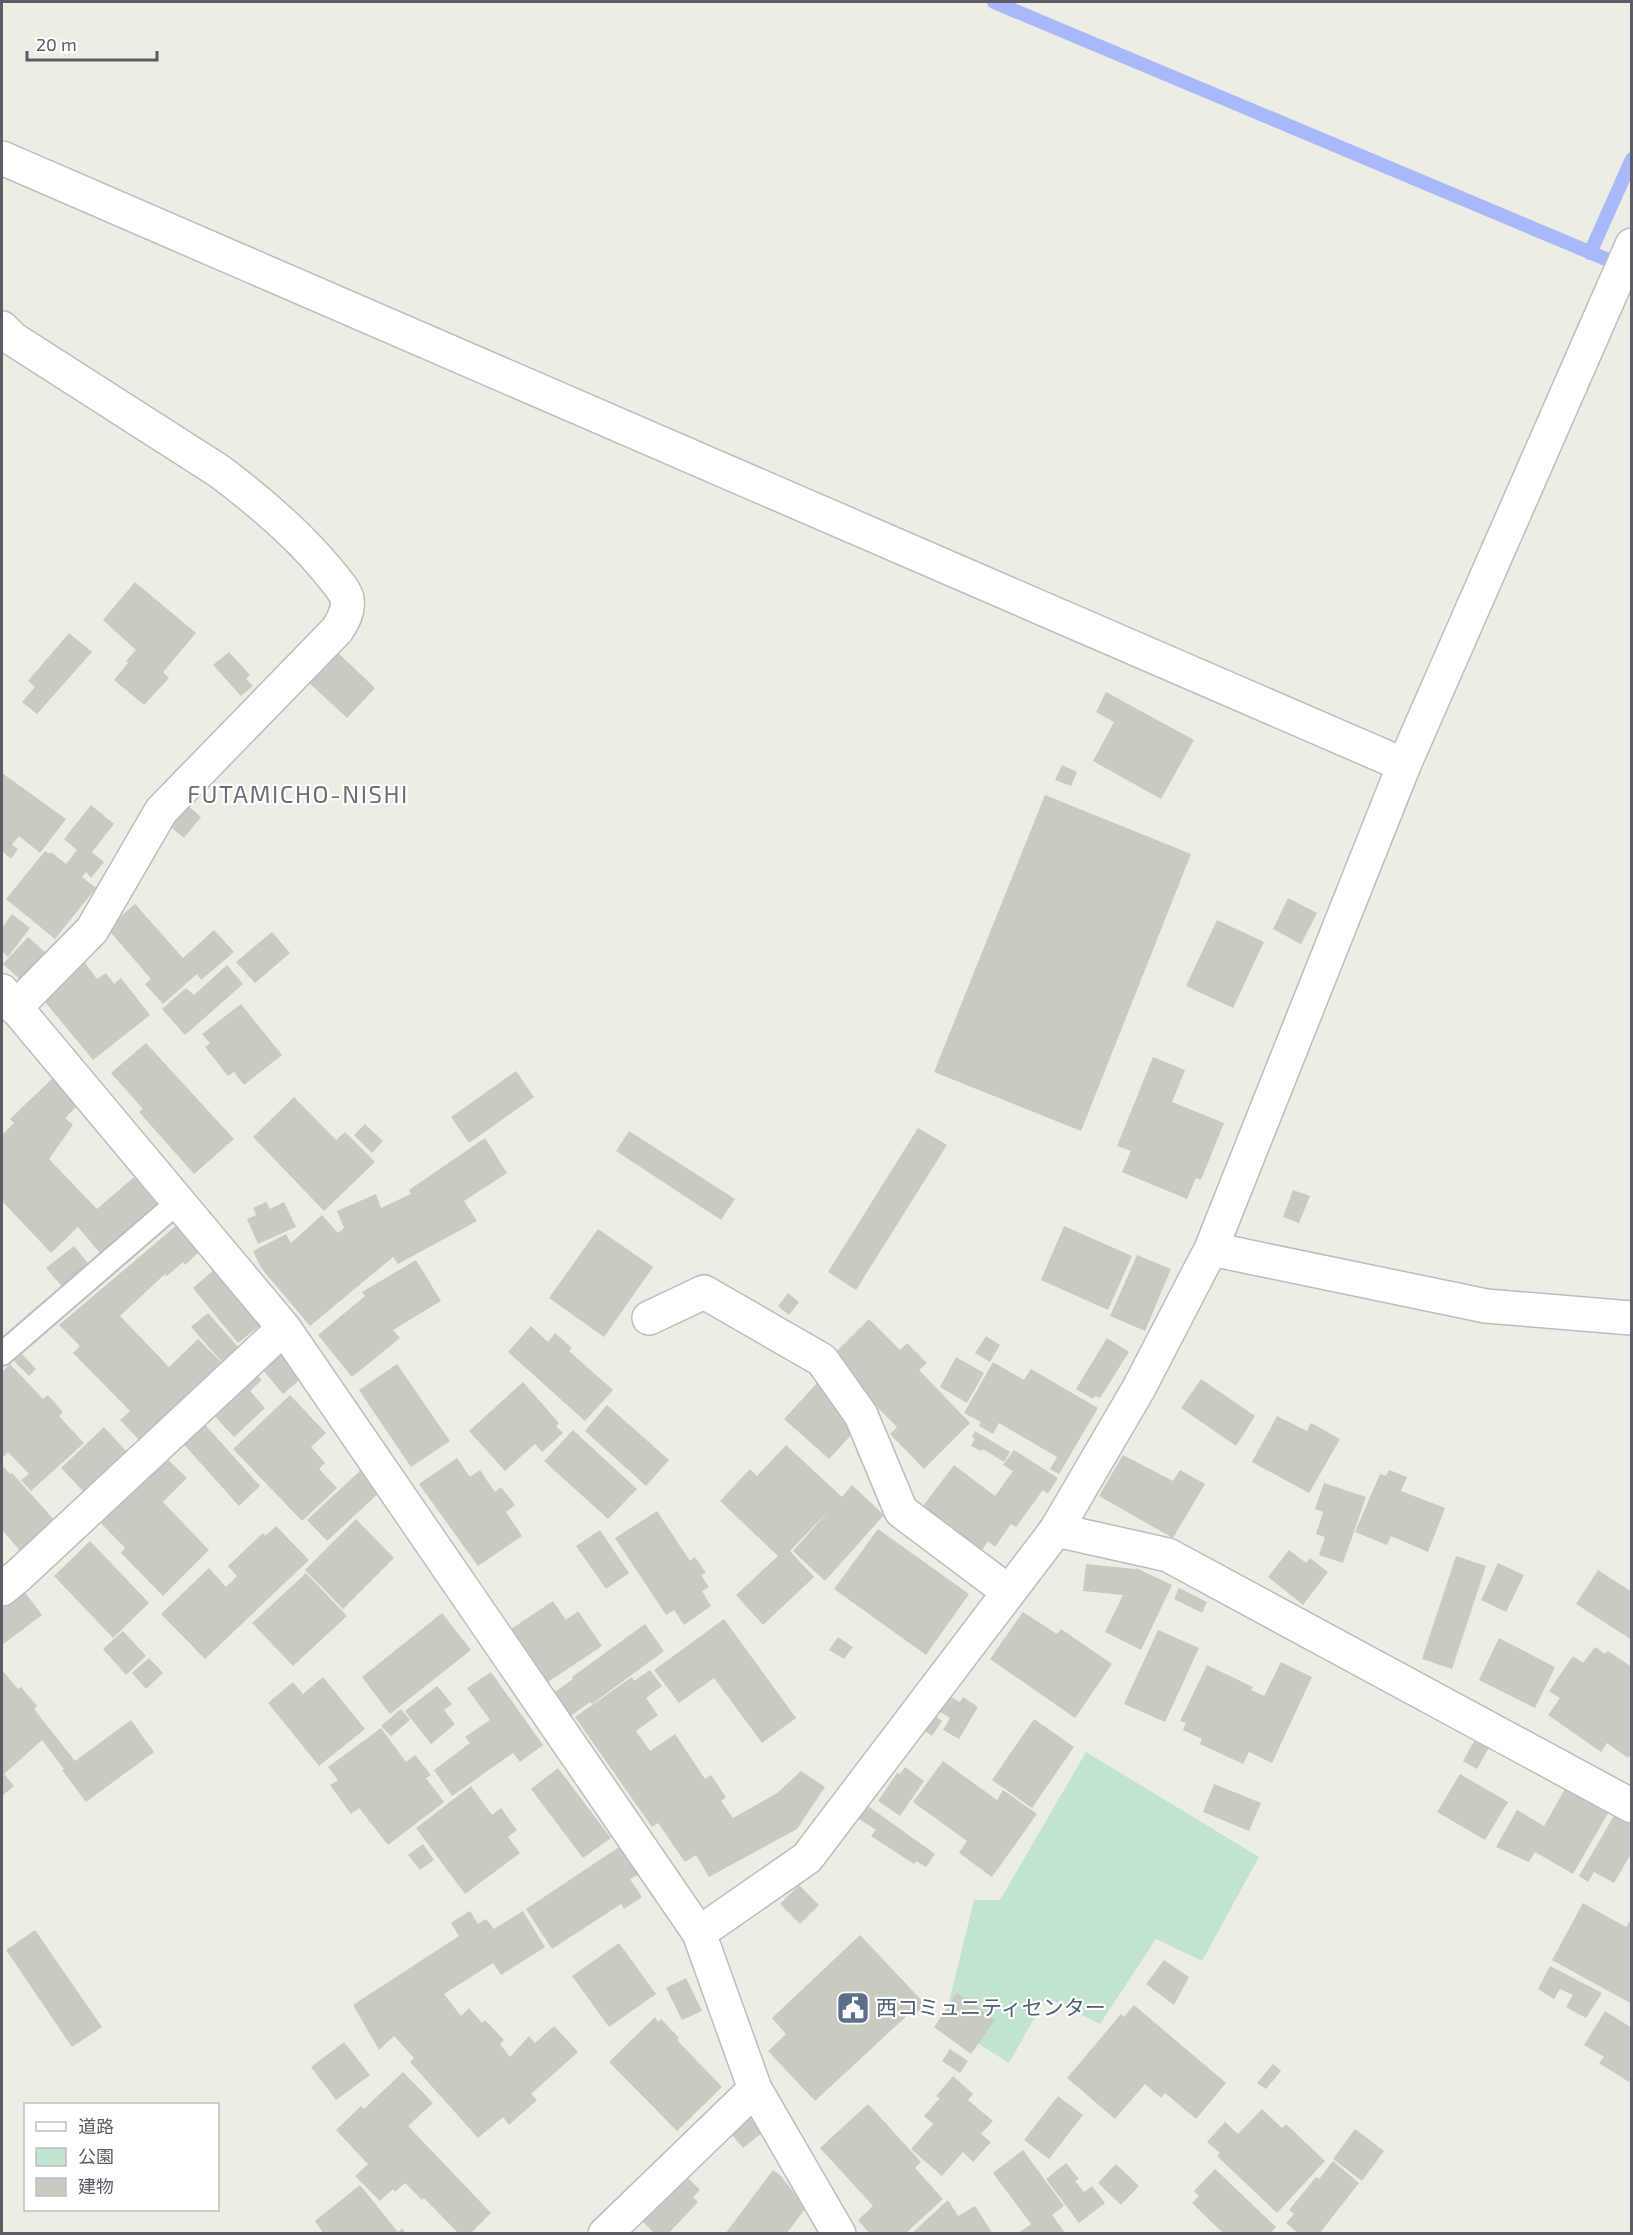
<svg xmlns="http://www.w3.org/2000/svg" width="1633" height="2235" font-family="'Exo 2','Noto Sans JP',sans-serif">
  <rect width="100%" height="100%" fill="#eceee4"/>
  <!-- green -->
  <path fill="#c2e4cf" d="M1086 1752 1259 1857 1202 1961 1156 1939 1100 2024 1046 1997 1009 2063 944 2022 974 1900H1000Z"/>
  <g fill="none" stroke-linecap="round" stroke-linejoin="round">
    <!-- stream -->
    <path stroke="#a8b8fa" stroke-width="14" d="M994 2 1625 267
      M1590 253 1632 159"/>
  </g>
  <!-- building -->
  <path fill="#c9cac1" d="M135 582 196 633 163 672 169 678 144 705 114 680 128 663 126 661 136 650 103 620Z
    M69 633 92 652 37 714 22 702 35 687 28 681Z
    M333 648 375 688 347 718 304 678Z
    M229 652 250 675 246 679 253 686 241 696 213 665Z
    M1106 692 1194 740 1161 799 1093 761 1114 722 1096 712Z
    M1062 765 1077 772 1071 786 1055 780Z
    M2 773 66 819 40 853 19 836 12 845 18 849 11 859 2 851Z
    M1045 795 1191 854 1081 1131 934 1072Z
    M185 803 201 817 184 838 167 824Z
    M91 805 114 824 92 852 104 862 91 878 86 872 82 877 96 888 55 939 6 899 45 851 50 854 51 852 66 864 77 850 64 839Z
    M1288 898 1317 913 1301 944 1273 929Z
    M135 904 183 958 214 930 234 952 201 980 197 974 163 1004 145 984 151 979 107 928Z
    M12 914 30 928 8 957 2 951V928Z
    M1217 920 1264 942 1233 1008 1186 986Z
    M272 932 290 953 255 983 236 962Z
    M28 937 47 954 23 982 3 964Z
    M85 963 97 979 106 973 114 984 121 978 150 1015 93 1060 41 997Z
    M227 965 243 984 185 1035 162 1009 186 988 194 995Z
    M241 1004 282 1055 244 1085 234 1072 228 1076 205 1047 210 1043 202 1034Z
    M146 1043 234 1139 194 1174 139 1112 143 1109 111 1073Z
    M1153 1057 1185 1070 1172 1102 1224 1123 1201 1180 1196 1178 1187 1199 1122 1172 1131 1151 1117 1146Z
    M516 1071 534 1097 469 1143 451 1117Z
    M54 1077 79 1104 65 1118 73 1125 49 1159 97 1209 134 1177 162 1210 105 1259 78 1227 51 1253 2 1201V1135L14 1123 10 1119Z
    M294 1097 336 1140 345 1132 375 1162 324 1211 253 1137Z
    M365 1124 383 1141 372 1153 354 1135Z
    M918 1128 947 1145 856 1290 828 1272Z
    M629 1131 735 1199 721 1220 616 1151Z
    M485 1138 507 1173 464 1201 477 1221 398 1264 393 1257 310 1326 261 1268 253 1251 286 1234 291 1243 322 1215 338 1233 344 1228 337 1211 376 1194 381 1208 411 1194 409 1190Z
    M1293 1190 1310 1196 1299 1223 1283 1217Z
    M266 1202 270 1209 284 1202 296 1227 258 1244 247 1219 256 1215 253 1208Z
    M177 1225 199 1252 185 1265 183 1262 167 1276 165 1274 120 1316 169 1367 198 1339 222 1363 139 1440 120 1420 130 1411 73 1353 80 1346 59 1325Z
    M1064 1226 1132 1256 1108 1310 1041 1280Z
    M598 1229 653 1267 604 1337 549 1298Z
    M74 1246 92 1268 65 1290 46 1268Z
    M1137 1255 1171 1269 1145 1331 1110 1316Z
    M416 1260 441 1301 393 1330 400 1338 352 1377 318 1335 365 1296 362 1292Z
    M216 1268 262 1324 238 1343 193 1288Z
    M788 1293 799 1302 789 1315 778 1306Z
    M208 1313 238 1347 222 1362 191 1327Z
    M869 1319 900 1350 907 1343 927 1363 919 1370 970 1423 924 1469 890 1434 897 1427 844 1374 850 1368 835 1353Z
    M531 1326 548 1342 555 1333 572 1348 569 1351 613 1390 585 1421 508 1352Z
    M986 1336 1000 1345 990 1362 975 1353Z
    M1107 1338 1129 1352 1100 1398 1095 1396 1093 1399 1076 1389Z
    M277 1346 303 1377 283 1394 257 1363Z
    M22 1354 36 1369 29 1376 14 1361Z
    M956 1357 984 1373 967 1403 940 1387Z
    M993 1362 1024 1380 1031 1369 1098 1408 1059 1474 1050 1469 1057 1457 999 1423 993 1434 979 1426 981 1422 964 1413Z
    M10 1364 43 1399 48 1395 63 1412 59 1416 84 1443 31 1491 21 1480 29 1474 8 1452 2 1458V1372Z
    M397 1364 450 1441 411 1467 359 1390Z
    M251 1369 262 1380 250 1391 265 1408 234 1437 208 1409Z
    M1201 1379 1255 1416 1236 1446 1181 1408Z
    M523 1382 559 1423 556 1426 563 1433 542 1452 535 1444 505 1471 469 1431Z
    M818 1382 854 1432 829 1459 784 1419Z
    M290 1395 326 1433 311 1447 325 1463 319 1469 337 1488 302 1521 233 1449Z
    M607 1405 669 1460 646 1486 585 1431Z
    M1277 1416 1307 1431 1311 1423 1340 1439 1309 1493 1252 1462Z
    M200 1419 260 1486 239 1506 179 1439Z
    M104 1427 127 1452 84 1492 61 1468Z
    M573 1430 637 1489 608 1519 544 1461Z
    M975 1431 1010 1452 1004 1462 983 1449 981 1451 971 1446 975 1439 972 1437Z
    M786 1445 842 1497 852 1485 884 1515 825 1581 793 1551 831 1508 790 1551 814 1577 763 1625 736 1595 778 1556 720 1501 750 1469 757 1476Z
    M1014 1450 1058 1478 1048 1494 1043 1490 1016 1527 1011 1524 995 1547 988 1541 982 1550 923 1506 954 1465 995 1496 1013 1471 1003 1465Z
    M162 1454 187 1478 163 1502 209 1550 163 1596 121 1553 125 1548 96 1518Z
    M1123 1455 1173 1481 1180 1470 1205 1484 1173 1538 1099 1496Z
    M457 1458 470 1477 480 1470 495 1492 501 1487 515 1505 506 1512 522 1536 478 1566 419 1484Z
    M2 1465 10 1474 12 1473 57 1523 23 1554 2 1530Z
    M362 1469 382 1490 327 1541 307 1520Z
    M1389 1470 1407 1477 1401 1491 1445 1508 1428 1552 1391 1536 1387 1545 1355 1532 1380 1474 1386 1476Z
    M1324 1483 1366 1497 1343 1563 1319 1555 1325 1537 1316 1534 1323 1512 1315 1509Z
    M657 1511 690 1561 695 1557 706 1573 701 1575 709 1587 702 1591 711 1606 684 1625 674 1610 666 1615 615 1538Z
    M356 1519 394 1558 343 1609 305 1570Z
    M276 1526 309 1560 205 1659 161 1614 209 1568 226 1587 237 1576 228 1566 263 1533 265 1536Z
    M878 1529 969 1594 926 1655 834 1589Z
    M600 1530 629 1573 606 1589 576 1546Z
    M90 1541 149 1603 113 1638 54 1576Z
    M1289 1550 1306 1563 1310 1558 1328 1572 1303 1605 1268 1577Z
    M1456 1556 1486 1566 1452 1669 1422 1659Z
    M1498 1563 1524 1575 1506 1612 1481 1600Z
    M1086 1564 1135 1569V1571L1136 1568 1172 1585 1141 1650 1105 1632 1123 1595 1083 1591Z
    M1598 1570 1632 1592V1640L1576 1604Z
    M306 1573 347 1616 293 1666 252 1623Z
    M1179 1588 1207 1602 1202 1613 1174 1599Z
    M23 1590 42 1615 2 1645V1606Z
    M553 1601 566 1620 578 1611 602 1646 548 1682 511 1629Z
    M1023 1612 1057 1634 1061 1629 1112 1664 1075 1718 990 1659Z
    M442 1613 471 1650 390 1714 362 1677Z
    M724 1619 796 1718 762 1743 714 1678 679 1703 654 1670Z
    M645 1624 664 1651 592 1704 590 1702 565 1720 548 1697 573 1679 572 1677Z
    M1158 1630 1199 1648 1165 1722 1124 1704Z
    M123 1631 146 1656 126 1675 103 1649Z
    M838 1637 853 1647 844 1659 829 1650Z
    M1499 1638 1555 1667 1535 1708 1479 1680Z
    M1595 1647 1605 1654 1608 1651 1632 1667V1753L1628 1758 1607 1743 1601 1752 1548 1715 1560 1698 1549 1691 1573 1656 1583 1663Z
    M149 1658 163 1673 146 1689 132 1673Z
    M1281 1662 1312 1677 1272 1763 1249 1752 1243 1764 1200 1744 1202 1739 1183 1730 1186 1723 1180 1721 1207 1665 1253 1687 1251 1690 1264 1696Z
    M2 1670 18 1689 21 1687 37 1706 34 1709 75 1761 131 1720 154 1752 86 1802 62 1770 64 1769 42 1740 4 1774 14 1786 2 1796Z
    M650 1670 662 1686 646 1698 658 1715 636 1731 650 1751 675 1734 705 1779 711 1775 726 1797 721 1801 733 1818 777 1793 801 1771 825 1787 797 1829 709 1877 696 1855 685 1862 658 1823 652 1827 575 1717 632 1677 634 1681Z
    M491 1672 543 1745 520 1762 513 1753 452 1796 434 1770 470 1743 465 1737 490 1720 467 1688Z
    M323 1677 365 1729 319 1766 268 1703 293 1682 303 1694Z
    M437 1686 452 1704 444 1710 455 1724 431 1744 405 1711Z
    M948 1695 960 1702 963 1697 978 1707 959 1739 943 1730 950 1718 938 1711Z
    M401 1709 410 1720 391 1736 381 1726Z
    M935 1716 942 1721 932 1736 924 1730Z
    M1034 1719 1074 1747 1032 1808 992 1780Z
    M381 1728 406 1762 415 1755 431 1775 426 1778 444 1802 388 1845 359 1808 351 1814 330 1785 338 1780 328 1767Z
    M1478 1734 1492 1742 1477 1769 1463 1761Z
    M943 1761 997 1800 1003 1790 1037 1814 992 1877 959 1853 967 1841 913 1802Z
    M905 1767 924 1781 900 1816 878 1801 897 1773 900 1774Z
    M558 1768 611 1838 583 1858 531 1789Z
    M1460 1774 1508 1802 1485 1840 1437 1812Z
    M1577 1779 1615 1801 1573 1874 1535 1852 1529 1862 1496 1847 1517 1810 1544 1826 1565 1789 1569 1792Z
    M1214 1784 1261 1803 1249 1831 1203 1812Z
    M471 1786 492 1815 501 1808 517 1830 508 1837 520 1853 465 1894 416 1828Z
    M1620 1805 1632 1812V1852L1614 1883 1594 1872 1588 1882 1579 1876Z
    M868 1806 935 1854 926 1867 916 1861 914 1864 871 1836 876 1830 859 1819Z
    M423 1844 434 1860 420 1870 408 1855Z
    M619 1847 638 1875 630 1879 642 1897 624 1909 621 1904 552 1949 526 1909Z
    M799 1885 819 1905 800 1924 780 1904Z
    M1583 1903 1626 1927 1632 1918V2004L1552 1960Z
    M470 1911 478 1924 486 1919 494 1929 523 1911 545 1947 501 1975 493 1963 444 1994 461 2016 469 2008 482 2023 485 2020 504 2040 500 2044 510 2057 529 2036 535 2043 554 2026 578 2052 531 2094 537 2100 509 2125 503 2117 478 2138 410 2062 414 2058 394 2036 379 2050 353 2005 459 1936 451 1923Z
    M35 1930 102 2027 72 2047 6 1950Z
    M860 1935 926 2005 915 2015 912 2011 815 2101 768 2051 786 2034 772 2018Z
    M619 1943 656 1994 609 2027 572 1976Z
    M1164 1960 1189 1977 1174 2005 1146 1984Z
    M1550 1966 1602 1993 1586 2018 1566 2007 1573 1995 1560 1989 1554 1999 1538 1989Z
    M686 1978 702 2011 682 2020 666 1988Z
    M957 1993 995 2020 971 2054 934 2027Z
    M1134 2005 1226 2083 1196 2119 1165 2093 1161 2098 1145 2084 1115 2119 1067 2078 1121 2014 1124 2017Z
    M1605 2011 1632 2028V2078L1629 2082 1599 2063 1604 2057 1584 2045Z
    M655 2017 658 2022 661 2019 679 2038 677 2040 722 2087 677 2131 609 2062Z
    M344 2042 370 2075 336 2100 311 2067Z
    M950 2049 968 2061 960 2073 942 2061Z
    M1273 2064 1281 2071 1266 2089 1257 2083Z
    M403 2072 433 2103 408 2126 491 2213 470 2234H459L424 2198 422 2200 405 2183 395 2192 393 2189 380 2201 355 2176 368 2164 336 2130 361 2106 364 2109Z
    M953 2076 973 2094 968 2100 993 2121 981 2134 991 2142 973 2162 963 2152 942 2176 911 2149 933 2124 924 2116 940 2098 936 2096Z
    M1058 2096 1083 2115 1049 2159 1024 2140Z
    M868 2104 921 2162 915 2168 943 2199 908 2231 910 2234H870L858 2220 873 2206 820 2148Z
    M1262 2109 1282 2128 1286 2124 1325 2161 1277 2213 1217 2156 1220 2153 1207 2142 1225 2122 1238 2134Z
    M748 2115 762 2133 743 2148 729 2131Z
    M1355 2129 1384 2151 1362 2181 1333 2159Z
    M1023 2150 1064 2206 1052 2215 1066 2234H1017L1031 2224 993 2173Z
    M1333 2161 1359 2183 1319 2234H1299L1286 2223 1294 2214 1289 2210 1316 2177 1319 2179Z
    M1066 2163 1079 2179 1075 2181 1084 2192 1092 2186 1105 2203 1079 2223 1046 2179Z
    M1116 2164 1139 2186 1121 2205 1098 2183Z
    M1215 2169 1276 2227 1270 2234H1224L1192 2203 1199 2196 1194 2191Z
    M773 2170 780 2175 806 2208 786 2234H725Z
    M683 2173 700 2190 693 2197 698 2202 668 2234H655L638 2217Z
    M360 2185 398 2232 402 2228 406 2234H324L315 2221Z
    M948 2200 958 2216 975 2206 993 2234H911Z"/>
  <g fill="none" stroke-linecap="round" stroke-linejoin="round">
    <!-- lane casing -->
    <g stroke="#bcbcc2" stroke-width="26">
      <path id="lane" d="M2 1354 178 1202"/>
    </g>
    <!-- street casing -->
    <g stroke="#bcbcc2" stroke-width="36">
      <path id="street" d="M2 158 1404 765
        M2 328 13 339 219 471C259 501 297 533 329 572 335 580 345 590 347 599 349 611 343 621 337 630L161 811 92 930 15 1008
        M2 991 284 1328 699 1933 755 2089 839 2234
        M1211 1249 1486 1306 1632 1318
        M649 1318 704 1292 822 1360 861 1415 901 1511 1009 1592
        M1056 1530 1168 1555 1632 1806
        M2 1589 19 1575 284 1328
        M699 1933 807 1858 1056 1530 1139 1388 1211 1249 1404 765 1632 245
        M605 2234 755 2089"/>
    </g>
    <!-- lane -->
    <use href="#lane" stroke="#fff" stroke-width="22"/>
    <!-- street -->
    <use href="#street" stroke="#fff" stroke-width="33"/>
  </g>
  <!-- icons -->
  <defs>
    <g id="civic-square" transform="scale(1.725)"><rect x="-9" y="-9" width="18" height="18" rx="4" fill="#5c6f8a" stroke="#fff"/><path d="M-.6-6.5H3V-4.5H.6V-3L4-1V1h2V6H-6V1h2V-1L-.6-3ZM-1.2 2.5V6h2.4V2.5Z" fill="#fff"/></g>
  </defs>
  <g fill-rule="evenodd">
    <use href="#civic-square" x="853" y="2008"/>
  </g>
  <g text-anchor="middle" stroke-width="4.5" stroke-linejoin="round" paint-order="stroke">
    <!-- service labels -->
    <g font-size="21" fill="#4e5e75" stroke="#fff" text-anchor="start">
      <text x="876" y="2015">西コミュニティセンター</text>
    </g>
    <!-- quarter labels -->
    <g font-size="24" letter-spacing="1.5" fill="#6d6e76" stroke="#fff">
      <text x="298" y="803">FUTAMICHO-NISHI</text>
    </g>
  </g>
  <!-- border -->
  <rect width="1633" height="2235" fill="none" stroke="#5c5d64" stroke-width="6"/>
  <!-- legend -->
  <rect x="24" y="2103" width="195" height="108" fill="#ffffff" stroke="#bebec1" stroke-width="1.5"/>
  <rect x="36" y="2122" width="30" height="9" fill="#ffffff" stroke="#bebec1" stroke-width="1.5"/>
  <text x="78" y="2133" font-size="18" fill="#5c5d64">道路</text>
  <rect x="36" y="2148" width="30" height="18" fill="#c2e4cf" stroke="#bebec1" stroke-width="1.5"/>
  <text x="78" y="2163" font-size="18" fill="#5c5d64">公園</text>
  <rect x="36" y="2178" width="30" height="18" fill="#c9cac1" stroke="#bebec1" stroke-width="1.5"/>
  <text x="78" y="2193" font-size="18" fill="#5c5d64">建物</text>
  <!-- scale -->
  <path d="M27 51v9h130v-9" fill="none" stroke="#5c5d64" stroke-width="3"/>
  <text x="36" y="51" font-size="18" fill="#5c5d64" stroke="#ffffff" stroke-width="4.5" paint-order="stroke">20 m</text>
</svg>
